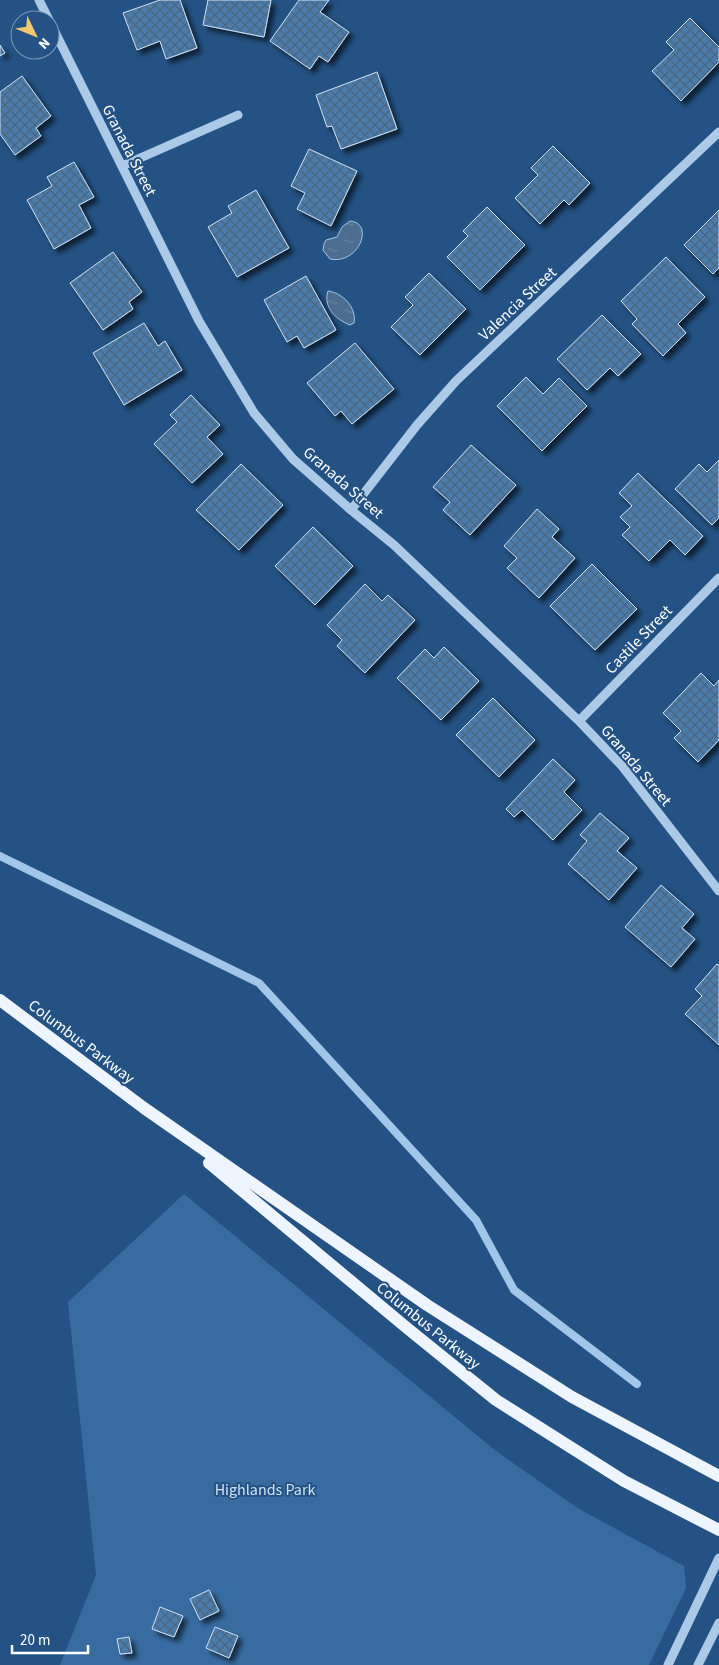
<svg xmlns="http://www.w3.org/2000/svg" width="719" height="1665" font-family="'Source Sans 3',sans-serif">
  <defs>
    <pattern id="water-ripples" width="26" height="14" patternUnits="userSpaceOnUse" patternTransform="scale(1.25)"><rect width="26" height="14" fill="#4c6d90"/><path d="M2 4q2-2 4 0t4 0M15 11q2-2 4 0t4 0" fill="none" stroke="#6783a1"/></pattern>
    <pattern id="building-cross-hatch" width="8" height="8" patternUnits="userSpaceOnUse" patternTransform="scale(1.25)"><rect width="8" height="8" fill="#4c7cac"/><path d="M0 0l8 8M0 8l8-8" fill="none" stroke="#4c6681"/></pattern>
    <filter id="shadow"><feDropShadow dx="4.5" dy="4.5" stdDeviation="2.5" flood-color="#0009"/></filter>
  </defs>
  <rect width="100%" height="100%" fill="#245284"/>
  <!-- park -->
  <path fill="#386ca1" d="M184 1194 496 1451 579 1509 684 1566 686 1588 649 1665H60L96 1575 68 1302Z"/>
  <!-- water -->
  <path fill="url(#water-ripples)" stroke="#a1c6e9" d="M350 221C375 223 359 265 330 259L323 250 324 244 326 240 337 237 342 227Z
    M328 291C343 293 357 308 354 323L350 325C335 319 323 307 328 291Z"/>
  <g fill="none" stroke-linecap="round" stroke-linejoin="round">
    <!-- stream -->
    <path stroke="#a1c6e9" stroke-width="8" d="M0 856 259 983 476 1220 514 1290 637 1384"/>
  </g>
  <!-- building -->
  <path fill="url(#building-cross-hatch)" stroke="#d0e3f6" filter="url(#shadow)" d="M160 0H180L197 48 166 59 160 41 137 50 123 13Z
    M208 0H271L264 37 203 25Z
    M299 0H329L320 12 349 32 328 62 319 56 310 69 270 41Z
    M690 18 719 47V62L681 101 652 71 674 50 666 42Z
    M0 45 5 53 0 56Z
    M377 72 397 129 341 149 332 126 327 127 316 95Z
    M22 76 51 116 36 128 41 136 15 155 0 134V92Z
    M553 146 590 183 569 205 564 200 540 224 515 198 538 175 531 168Z
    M309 149 357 171 331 226 297 209 305 193 291 186Z
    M74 162 94 197 79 205 91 228 54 249 27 200 52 186 47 177Z
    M256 190 289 248 237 277 208 227 232 213 228 206Z
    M487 207 525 245 480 290 447 257 468 236 463 231Z
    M719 210V268L713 274 684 245Z
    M113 252 142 292 129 302 133 309 103 330 70 283Z
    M666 257 705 297 678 324 686 333 663 356 632 324 637 319 621 301Z
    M429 273 466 309 420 355 391 327 413 305 405 297Z
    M306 276 336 330 304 348 297 336 287 342 264 300Z
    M602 315 641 354 618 376 610 368 587 390 557 359Z
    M144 323 158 346 165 341 182 370 124 405 93 353Z
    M355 343 394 389 352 424 341 411 335 416 307 383Z
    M526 377 543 394 559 378 587 406 542 451 497 406Z
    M191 395 220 425 207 437 223 454 192 483 154 444 177 422 170 415Z
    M471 445 516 485 470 535 443 510 450 502 433 487Z
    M719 460V518L712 525 675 489 699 464 707 472Z
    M241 464 283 505 239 550 196 510Z
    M638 473 703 536 685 555 670 540 649 561 622 535 630 527 620 517 632 506 619 493Z
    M537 509 559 529 552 537 575 558 539 598 507 568 517 558 504 546Z
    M313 527 353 566 315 605 275 566Z
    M592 564 637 609 595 650 550 606Z
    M365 584 382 601 388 595 415 620 365 673 337 646 342 640 327 625Z
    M444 647 479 681 441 720 397 678 425 649 434 658Z
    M701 673 714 686 719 680V740L698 762 674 738 681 731 663 713Z
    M493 698 535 740 499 777 456 735Z
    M553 759 575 780 564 792 582 810 553 840 522 810 514 817 506 809Z
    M600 813 629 838 617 851 637 868 609 900 568 864 587 841 580 835Z
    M661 885 694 914 682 928 695 939 671 967 625 927Z
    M717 964 719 965V1045L685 1014 702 996 695 989Z
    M209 1590 219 1611 200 1620 190 1599Z
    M160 1607 183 1616 174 1637 152 1629Z
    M215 1627 238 1636 229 1658 206 1648Z
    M129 1637 132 1653 120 1654 117 1639Z"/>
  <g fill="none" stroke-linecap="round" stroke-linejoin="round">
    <!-- minor -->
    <path stroke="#accae8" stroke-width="9" d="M39 0 49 20
      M50 22 199 321 254 413 293 459 351 510 394 545 579 721 622 766 719 891
      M122 166 238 115
      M351 510 417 425 456 381 719 132
      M579 721 719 578
      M668 1665 719 1558
      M698 1665 719 1623"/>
    <!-- major -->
    <path stroke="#eff5fe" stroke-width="12" d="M0 1000 144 1108 427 1305 572 1397 719 1476
      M209 1163 407 1328 496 1400 624 1481 719 1530"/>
  </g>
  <g text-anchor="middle" stroke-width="4" stroke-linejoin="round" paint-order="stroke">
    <!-- street labels -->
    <g font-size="16" fill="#fff" stroke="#245284">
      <text transform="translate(130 150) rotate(63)" y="6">Granada Street</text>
      <text transform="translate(517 303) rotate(-43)" y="6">Valencia Street</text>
      <text transform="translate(344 482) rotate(41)" y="6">Granada Street</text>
      <text transform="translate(638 639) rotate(-46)" y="6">Castile Street</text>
      <text transform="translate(637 765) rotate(50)" y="6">Granada Street</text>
      <text transform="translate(82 1041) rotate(37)" y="6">Columbus Parkway</text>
      <text transform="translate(429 1325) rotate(39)" y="6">Columbus Parkway</text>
    </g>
    <!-- park labels -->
    <g font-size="16" fill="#d0e3f6" stroke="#245284">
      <text x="265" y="1495">Highlands Park</text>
    </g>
  </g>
  <!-- north arrow -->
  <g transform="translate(35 35) rotate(133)"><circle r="24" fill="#245284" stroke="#7c97b5"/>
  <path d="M0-4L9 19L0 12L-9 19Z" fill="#f3c770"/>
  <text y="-8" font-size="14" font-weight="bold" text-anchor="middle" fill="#ffffff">N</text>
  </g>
  <!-- scale -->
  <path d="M12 1645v8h76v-8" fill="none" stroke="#ffffff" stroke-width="2.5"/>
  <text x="20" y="1645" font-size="15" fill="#ffffff" stroke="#245284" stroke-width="4" paint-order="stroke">20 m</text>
</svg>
